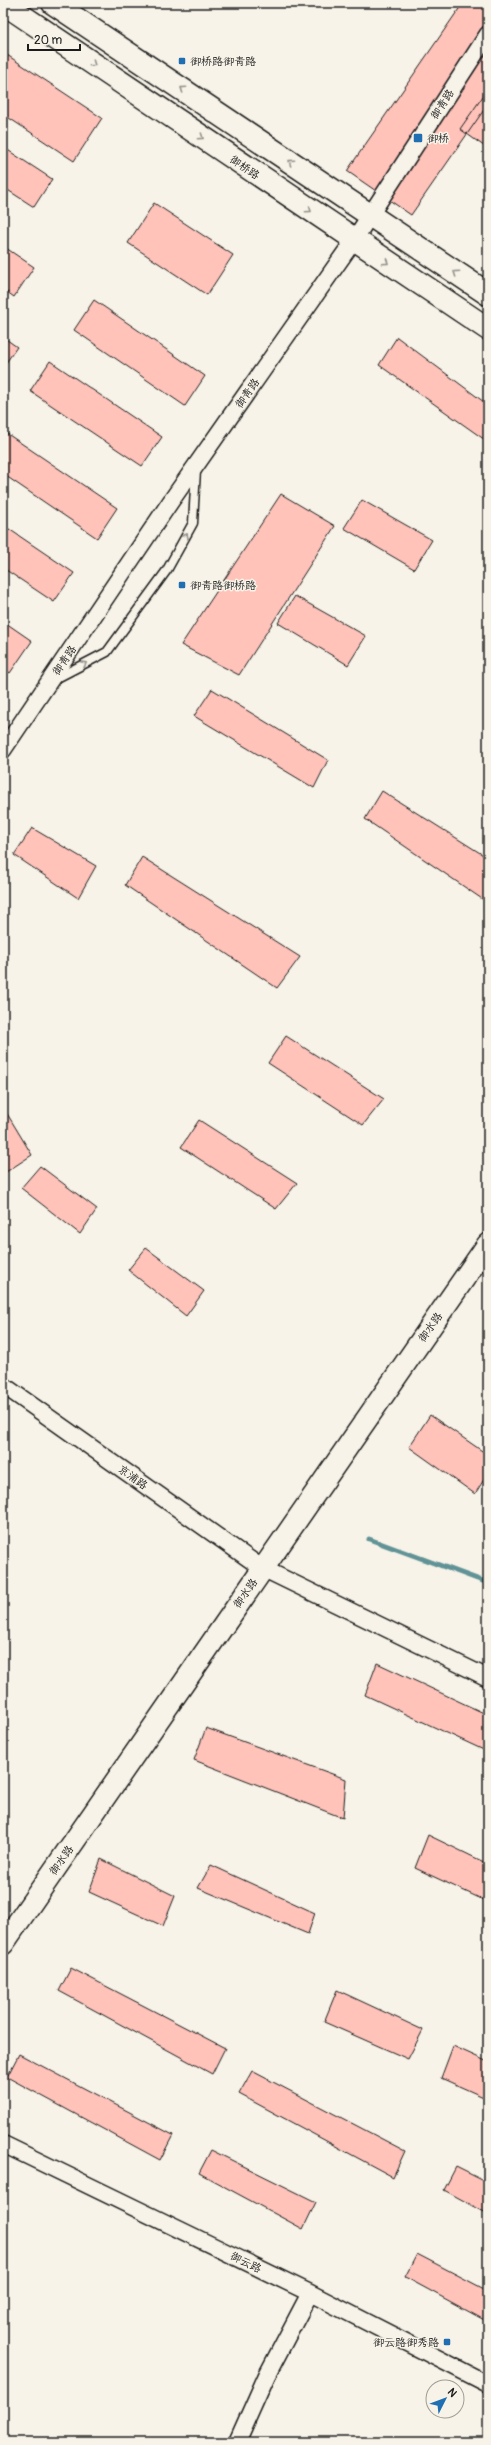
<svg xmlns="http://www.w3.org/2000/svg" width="491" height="2445" font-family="Pangolin,'LXGW WenKai TC',sans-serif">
  <rect width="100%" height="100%" fill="#f7f3e8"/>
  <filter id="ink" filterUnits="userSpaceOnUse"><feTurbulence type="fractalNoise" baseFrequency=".025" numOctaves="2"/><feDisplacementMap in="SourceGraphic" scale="8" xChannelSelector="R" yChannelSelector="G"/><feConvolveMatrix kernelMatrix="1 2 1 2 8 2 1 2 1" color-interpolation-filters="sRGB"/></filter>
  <g filter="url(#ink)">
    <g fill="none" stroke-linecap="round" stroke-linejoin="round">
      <!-- stream -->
      <path stroke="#619296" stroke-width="5" d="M369 1539 488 1583"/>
    </g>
    <!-- building -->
    <path fill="#ffc3ba" stroke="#1c1c1c" d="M463 3H488V104L411 215 347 171Z
      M4 53 102 118 74 161 3 114Z
      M488 89V149L460 129Z
      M3 147 52 179 34 207 3 187Z
      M154 203 233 255 207 295 128 243Z
      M3 246 34 267 14 297 3 289Z
      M94 300 205 376 185 406 74 330Z
      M3 337 17 347 3 367Z
      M397 337 488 405V442L379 365Z
      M50 361 162 437 142 466 30 391Z
      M6 433 117 508 97 538 3 474V437Z
      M281 494 335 526 239 675 181 645Z
      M362 500 432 540 414 569 344 528Z
      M3 525 74 573 54 602 3 568Z
      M295 596 366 636 348 665 278 623Z
      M3 621 32 641 10 673 3 668Z
      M212 689 328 760 314 788 194 716Z
      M382 791 488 858V903L365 819Z
      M32 828 96 866 78 898 14 855Z
      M142 857 300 957 277 988 125 885Z
      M286 1036 384 1099 363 1125 268 1063Z
      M3 1107 32 1155 6 1172 3 1166Z
      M199 1120 297 1183 276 1209 181 1147Z
      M40 1166 97 1209 80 1234 21 1188Z
      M146 1248 204 1291 186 1316 128 1270Z
      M430 1415 488 1455V1473L475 1494 409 1447Z
      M377 1663 488 1715V1752L365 1695Z
      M206 1728 346 1779 343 1818 194 1760Z
      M428 1835 488 1864V1902L415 1868Z
      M101 1859 175 1896 163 1926 89 1892Z
      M211 1865 315 1913 308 1934 198 1888Z
      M71 1968 225 2048 212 2074 59 1991Z
      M337 1990 423 2030 408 2059 324 2022Z
      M453 2046 488 2062V2099L441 2078Z
      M19 2054 173 2135 160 2160 7 2077Z
      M252 2071 405 2151 393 2177 239 2094Z
      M211 2150 316 2202 303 2229 199 2173Z
      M456 2167 488 2183V2214L444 2190Z
      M417 2254 488 2291V2322L405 2277Z"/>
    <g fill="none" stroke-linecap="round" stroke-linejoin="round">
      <!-- service casing -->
      <g stroke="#1c1c1c" stroke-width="11">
        <path id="service" d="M55 679 107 652 167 570 193 523 196 470"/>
      </g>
      <!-- minor casing -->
      <g stroke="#1c1c1c" stroke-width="19">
        <path id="minor" d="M3 750 171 501 354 240 488 34
          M3 1385 262 1568 488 1678
          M3 2144 310 2293 488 2384
          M237 2442 267 2375 310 2293"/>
      </g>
      <!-- tertiary casing -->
      <g stroke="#1c1c1c" stroke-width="24">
        <path id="tertiary" d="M3 1944 488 1244"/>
      </g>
      <!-- secondary casing -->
      <g stroke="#1c1c1c" stroke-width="25">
        <path id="secondary" d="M3 3 488 329
          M53 3 488 294"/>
      </g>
      <!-- service -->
      <use href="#service" stroke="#f7f3e8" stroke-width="8"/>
      <!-- minor -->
      <use href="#minor" stroke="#f7f3e8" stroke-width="16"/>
      <!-- tertiary -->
      <use href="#tertiary" stroke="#f7f3e8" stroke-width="21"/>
      <!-- secondary -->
      <use href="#secondary" stroke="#f7f3e8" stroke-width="22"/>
    </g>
    <!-- one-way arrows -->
    <defs><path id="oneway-chevron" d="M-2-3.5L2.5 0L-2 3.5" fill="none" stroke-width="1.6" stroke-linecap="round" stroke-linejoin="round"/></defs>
    <g stroke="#94928c">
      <use href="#oneway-chevron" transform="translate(93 64) rotate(34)"/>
      <use href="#oneway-chevron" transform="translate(183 89) rotate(-146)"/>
      <use href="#oneway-chevron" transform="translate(201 137) rotate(34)"/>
      <use href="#oneway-chevron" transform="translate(291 162) rotate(-146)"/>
      <use href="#oneway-chevron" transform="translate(309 210) rotate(34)"/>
      <use href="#oneway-chevron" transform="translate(386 262) rotate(34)"/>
      <use href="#oneway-chevron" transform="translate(456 273) rotate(-146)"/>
      <use href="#oneway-chevron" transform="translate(186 536) rotate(-62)"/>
      <use href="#oneway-chevron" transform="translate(84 664) rotate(-27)"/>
    </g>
  </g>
  <!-- markers -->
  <g fill="#1f6fb2" stroke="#f7f3e8" stroke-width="1.5">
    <rect x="178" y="57" width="8" height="8" rx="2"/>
    <rect x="413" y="133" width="10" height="10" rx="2"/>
    <rect x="178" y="581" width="8" height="8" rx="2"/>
    <rect x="443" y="2338" width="8" height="8" rx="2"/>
  </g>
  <g text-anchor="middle" stroke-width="3" stroke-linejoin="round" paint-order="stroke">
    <!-- poi labels -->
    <g font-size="11" fill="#1c1c1c" stroke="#f7f3e8" text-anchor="start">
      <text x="190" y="65">御桥路御青路</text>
      <text x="427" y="142">御桥</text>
      <text x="190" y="589">御青路御桥路</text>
      <text x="439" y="2346" text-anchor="end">御云路御秀路</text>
    </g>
    <!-- street labels -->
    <g font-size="11" fill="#1c1c1c" stroke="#f7f3e8">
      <text transform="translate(442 104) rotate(-57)" y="4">御青路</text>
      <text transform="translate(245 167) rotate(34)" y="4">御桥路</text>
      <text transform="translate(247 393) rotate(-55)" y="4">御青路</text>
      <text transform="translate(64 660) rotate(-56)" y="4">御青路</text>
      <text transform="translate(430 1327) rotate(-55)" y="4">御水路</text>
      <text transform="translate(133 1477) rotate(35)" y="4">京浦路</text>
      <text transform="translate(245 1593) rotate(-55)" y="4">御水路</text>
      <text transform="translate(61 1860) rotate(-55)" y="4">御水路</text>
      <text transform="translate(246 2262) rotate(26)" y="4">御云路</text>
    </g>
  </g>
  <!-- margin -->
  <rect width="491" height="2445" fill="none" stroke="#f7f3e8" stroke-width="16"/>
  <rect x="8" y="8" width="475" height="2429" fill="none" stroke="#1c1c1c" stroke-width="1.5" filter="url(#ink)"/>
  <!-- north arrow -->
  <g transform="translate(445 2399) rotate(48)"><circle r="19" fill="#f7f3e8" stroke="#9f9d96"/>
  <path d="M0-3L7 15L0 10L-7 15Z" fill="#1f6fb2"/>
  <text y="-6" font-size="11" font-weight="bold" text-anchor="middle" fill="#1c1c1c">N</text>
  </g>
  <!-- scale -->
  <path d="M28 44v6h52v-6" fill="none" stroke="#1c1c1c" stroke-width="2"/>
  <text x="34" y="44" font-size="12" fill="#1c1c1c" stroke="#f7f3e8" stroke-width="3" paint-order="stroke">20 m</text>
</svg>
